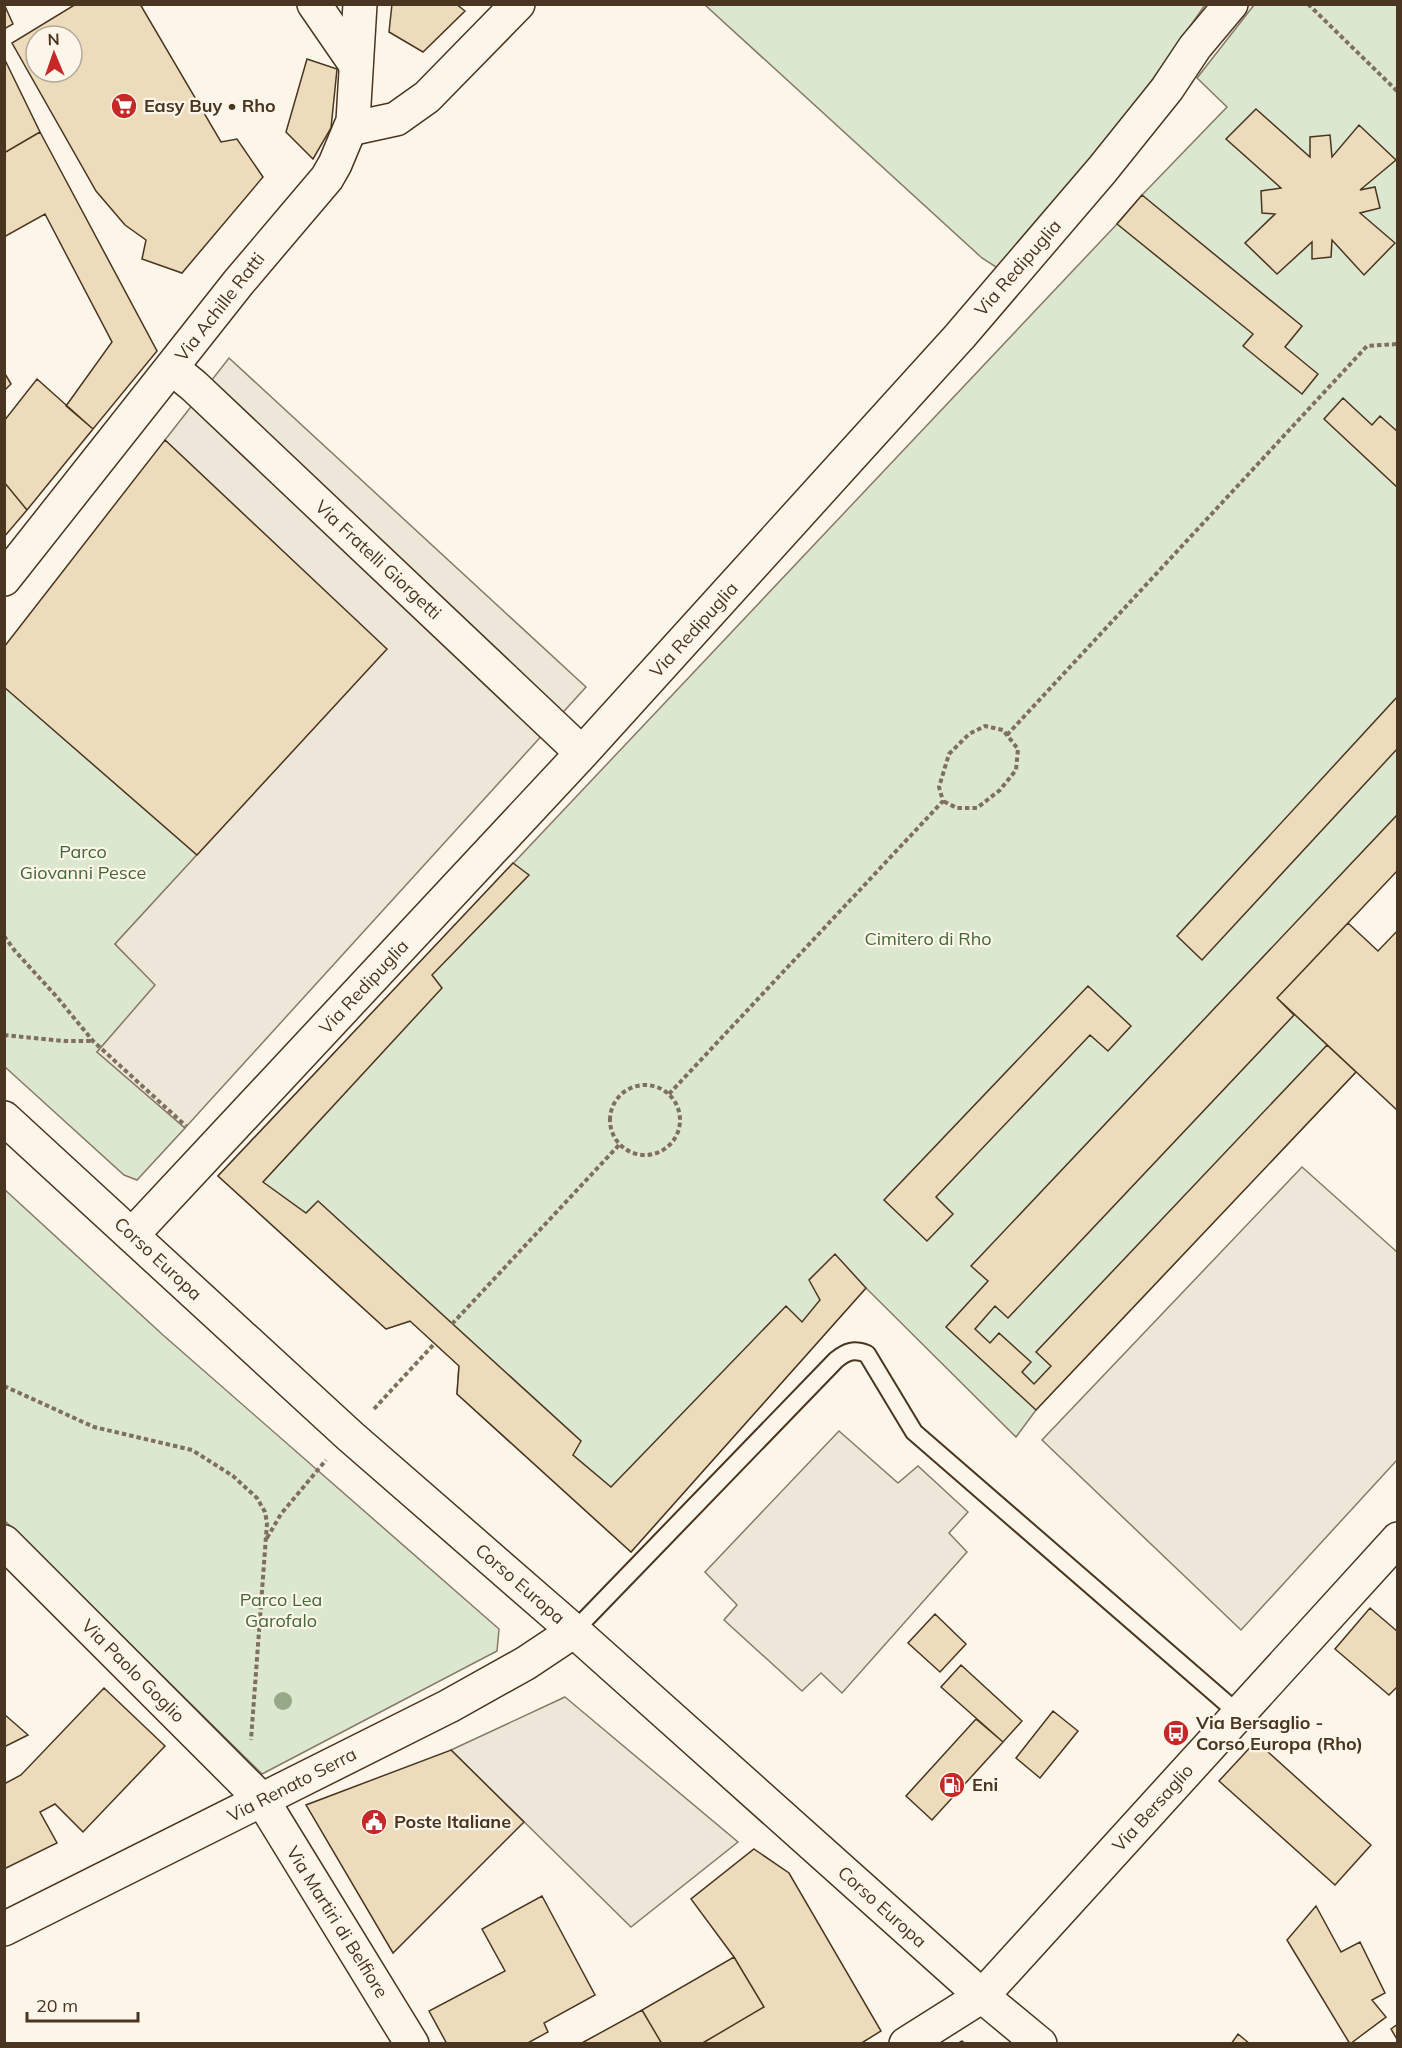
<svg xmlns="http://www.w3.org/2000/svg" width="1402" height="2048" font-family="Mulish,sans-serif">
  <rect width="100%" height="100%" fill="#fbf6e9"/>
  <!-- green -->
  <path fill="#dce7d0" stroke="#887966" stroke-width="1.5" d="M705 5H1205L1136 103 999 269 982 258Z
    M1254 5H1397V870L1277 998 1356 1072 1036 1410 1016 1437 866 1288 631 1552 457 1394 459 1365 411 1321 386 1329 218 1176 1117 224 1142 195 1227 107 1197 78Z
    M5 687 197 855 115 944 156 985 97 1052 185 1128 137 1180 124 1175 5 1067Z
    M4 1189 163 1335 499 1629 497 1651 262 1774 5 1521Z"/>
  <!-- parking -->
  <path fill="#ede7d9" stroke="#887966" stroke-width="1.5" d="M229 358 586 687 185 1128 97 1052 155 985 115 944 386 649 165 440Z
    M1302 1167 1397 1252V1460L1241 1630 1042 1440Z
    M839 1431 898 1483 918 1466 968 1512 949 1533 967 1552 842 1693 821 1673 802 1691 724 1620 737 1605 705 1572Z
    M565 1697 738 1842 631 1927 451 1750Z"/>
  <!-- building -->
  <path fill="#ecdcbc" stroke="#4a3520" stroke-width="1.5" fill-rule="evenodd" d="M4 4 13 24 4 29Z
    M76 4H140L221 142 237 139 263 177 182 273 142 259 146 240 125 225 96 191 12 43ZM36 36H72V72H36Z
    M392 4H456L465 11 423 52 389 32Z
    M4 58 40 132 4 153Z
    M307 59 337 69 331 128 313 159 286 132Z
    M1256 109 1310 157V137L1330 135 1332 157 1359 125 1396 160 1360 190 1375 187 1380 208 1360 213 1395 243 1364 275 1332 240 1331 257 1312 259V242L1277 274 1245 243 1275 214 1262 213 1261 191 1281 188 1226 139Z
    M40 132 157 351 93 429 66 406 112 342 45 214 4 237V153Z
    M1142 195 1302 326 1285 347 1318 374 1302 394 1243 346 1253 334 1117 224Z
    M4 372 11 384 4 391Z
    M37 379 93 429 27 510 4 482V421Z
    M1343 398 1372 425 1380 416 1398 432V488L1324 419Z
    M165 440 387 649 197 855 4 687V647Z
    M4 482 27 510 4 537Z
    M1398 696V748L1202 960 1177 936Z
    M1398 814V870L1277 998 1294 1015 1008 1318 995 1306 975 1329 990 1343 999 1333 1031 1362 1022 1372 1034 1384 1051 1366 1036 1352 1327 1045 1356 1072 1036 1410 946 1327 988 1281 971 1266Z
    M513 863 529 875 432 975 442 988 263 1182 306 1213 318 1201 581 1441 573 1455 611 1487 786 1306 802 1322 820 1300 809 1280 835 1254 866 1288 631 1552 457 1394 459 1366 410 1321 386 1329 218 1176Z
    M1348 923 1378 951 1398 930V1111L1277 998Z
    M1088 986 1131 1026 1108 1051 1090 1035 936 1197 953 1214 927 1241 884 1200Z
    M1370 1608 1398 1632V1686L1389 1695 1335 1649Z
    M935 1614 966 1644 940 1672 908 1643Z
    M961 1665 1022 1721 1003 1742 941 1687Z
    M104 1688 165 1746 83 1832 55 1804 40 1812 57 1843 4 1869V1784L21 1775Z
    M1053 1711 1078 1731 1040 1778 1016 1758Z
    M4 1714 28 1735 4 1747Z
    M976 1719 1003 1742 932 1820 906 1796Z
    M1256 1741 1371 1845 1335 1885 1219 1781Z
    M451 1750 524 1822 393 1953 306 1805Z
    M754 1849 789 1873 881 2031 860 2044H701L764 2007 734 1957 691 1899Z
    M542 1896 595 1995 544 2023 548 2032 526 2044H447L429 2011 505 1971 482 1929Z
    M1316 1906 1341 1952 1360 1942 1385 1993 1372 2000 1386 2017 1350 2044 1287 1940Z
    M734 1957 764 2007 701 2044H662L642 2010Z
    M642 2010 662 2044H580Z
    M1398 2024V2041L1391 2029Z
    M1238 2034 1250 2044H1231Z"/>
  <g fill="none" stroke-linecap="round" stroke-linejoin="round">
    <!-- lane casing -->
    <g stroke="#4a3520" stroke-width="20">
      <path id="lane" d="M574 1631 836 1360C847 1351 854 1349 867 1354L914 1432 1239 1714"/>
    </g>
    <!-- street casing -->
    <g stroke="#4a3520" stroke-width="36">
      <path id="street" d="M314 4 356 65
        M350 129 396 119 427 97 518 4
        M172 368 194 386 582 753
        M132 1235 582 753 960 336 1102 170 1167 89 1195 47 1231 4
        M4 1542 263 1801 412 2044
        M4 1929 449 1706 526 1663 574 1631
        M906 2044 982 1996 1398 1539"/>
    </g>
    <!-- secondary casing -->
    <g stroke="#4a3520" stroke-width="36">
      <path id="secondary" d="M4 579 238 283 327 178 335 164 353 121 360 4
        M4 1118 350 1436 574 1631 982 1996 1040 2044"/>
    </g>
    <!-- path -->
    <path stroke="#7f6f5c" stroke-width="4" stroke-dasharray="4.5 3" stroke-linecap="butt" d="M1308 4 1398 92
      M1007 735 1367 346 1398 344
      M4 936 15 951 56 996 93 1041 186 1126
      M4 1035 64 1041H93
      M610 1120a35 35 0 1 1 70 0a35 35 0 1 1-70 0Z
      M669 1094 943 801 939 787 949 754 969 734 985 726 1003 730 1018 749 1016 770 1000 790 977 808H957L943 801
      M452 1324 619 1145
      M4 1386 94 1427 192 1450 233 1476 257 1498 265 1512 267 1523 251 1740
      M374 1409 435 1343
      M267 1538 281 1514 326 1460"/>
    <!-- lane -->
    <use href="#lane" stroke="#fbf6e9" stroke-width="16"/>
    <!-- street -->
    <use href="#street" stroke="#fbf6e9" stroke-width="33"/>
    <!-- secondary -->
    <use href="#secondary" stroke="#fbf6e9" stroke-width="33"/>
    <!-- fence -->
    <path stroke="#4a3520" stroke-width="1.5" stroke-dasharray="8 3" stroke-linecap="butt" d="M957 2044 962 2041 966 2044"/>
  </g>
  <!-- trees -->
  <circle fill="#96a887" cx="283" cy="1701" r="9"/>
  <!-- icons -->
  <defs>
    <g id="supermarket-disc" transform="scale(1.35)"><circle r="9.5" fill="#c62828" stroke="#fbf6e9"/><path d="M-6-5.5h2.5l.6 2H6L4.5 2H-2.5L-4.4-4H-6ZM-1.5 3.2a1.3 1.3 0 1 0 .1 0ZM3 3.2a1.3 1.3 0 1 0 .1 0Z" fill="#fff"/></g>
    <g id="bus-disc" transform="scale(1.35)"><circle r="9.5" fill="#c62828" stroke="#fbf6e9"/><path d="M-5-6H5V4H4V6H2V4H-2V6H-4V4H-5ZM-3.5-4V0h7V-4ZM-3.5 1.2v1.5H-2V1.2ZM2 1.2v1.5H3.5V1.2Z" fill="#fff"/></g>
    <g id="fuel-disc" transform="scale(1.35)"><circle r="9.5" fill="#c62828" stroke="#fbf6e9"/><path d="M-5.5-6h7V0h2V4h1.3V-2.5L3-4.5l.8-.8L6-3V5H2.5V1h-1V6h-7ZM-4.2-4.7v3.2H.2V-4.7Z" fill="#fff"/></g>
    <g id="civic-disc" transform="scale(1.35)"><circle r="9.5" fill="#c62828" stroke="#fbf6e9"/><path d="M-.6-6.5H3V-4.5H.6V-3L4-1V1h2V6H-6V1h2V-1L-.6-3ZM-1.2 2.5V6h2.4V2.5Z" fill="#fff"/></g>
  </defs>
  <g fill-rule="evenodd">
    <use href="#supermarket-disc" x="124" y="106"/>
    <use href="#bus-disc" x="1176" y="1733"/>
    <use href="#fuel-disc" x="952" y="1785"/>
    <use href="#civic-disc" x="374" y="1822"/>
  </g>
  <g text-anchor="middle" stroke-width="4.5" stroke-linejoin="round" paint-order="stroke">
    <!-- poi labels -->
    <g font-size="18" font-weight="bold" fill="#4a3520" stroke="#fbf6e9" text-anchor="start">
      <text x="144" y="112">Easy Buy • Rho</text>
      <text x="1196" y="1729">Via Bersaglio -<tspan x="1196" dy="21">Corso Europa (Rho)</tspan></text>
      <text x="972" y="1791">Eni</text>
      <text x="394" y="1828">Poste Italiane</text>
    </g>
    <!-- street labels -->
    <g font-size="18" fill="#4a3520" stroke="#fbf6e9">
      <text transform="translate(1018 268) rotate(-49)" y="6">Via Redipuglia</text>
      <text transform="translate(220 307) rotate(-52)" y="6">Via Achille Ratti</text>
      <text transform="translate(378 560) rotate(43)" y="6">Via Fratelli Giorgetti</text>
      <text transform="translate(694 630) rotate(-48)" y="6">Via Redipuglia</text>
      <text transform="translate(364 987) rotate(-47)" y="6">Via Redipuglia</text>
      <text transform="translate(158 1259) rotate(43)" y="6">Corso Europa</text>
      <text transform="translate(520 1584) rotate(41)" y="6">Corso Europa</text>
      <text transform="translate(133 1671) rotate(45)" y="6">Via Paolo Goglio</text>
      <text transform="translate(292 1785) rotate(-27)" y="6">Via Renato Serra</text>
      <text transform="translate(1153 1808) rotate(-48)" y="6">Via Bersaglio</text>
      <text transform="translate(882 1907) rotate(42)" y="6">Corso Europa</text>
      <text transform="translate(337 1922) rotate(58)" y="6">Via Martiri di Belfiore</text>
    </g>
    <!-- park labels -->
    <g font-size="18" fill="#436837" stroke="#fbf6e9">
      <text x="83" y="858">Parco<tspan x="83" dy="21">Giovanni Pesce</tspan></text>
      <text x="928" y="945">Cimitero di Rho</text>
      <text x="281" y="1606">Parco Lea<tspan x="281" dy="21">Garofalo</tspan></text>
    </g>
  </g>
  <!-- border -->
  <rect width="1402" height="2048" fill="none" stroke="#4a3520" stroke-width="12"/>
  <!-- north arrow -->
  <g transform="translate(54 54) rotate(358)"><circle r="28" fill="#fbf6e9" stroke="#b4a999" stroke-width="1.5"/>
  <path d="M0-4.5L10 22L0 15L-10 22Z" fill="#c62828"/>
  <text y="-9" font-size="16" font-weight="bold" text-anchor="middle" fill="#4a3520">N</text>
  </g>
  <!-- scale -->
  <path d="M27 2012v9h111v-9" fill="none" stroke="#4a3520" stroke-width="3"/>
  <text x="36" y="2012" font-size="18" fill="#4a3520" stroke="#fbf6e9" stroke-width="4.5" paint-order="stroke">20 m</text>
</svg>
